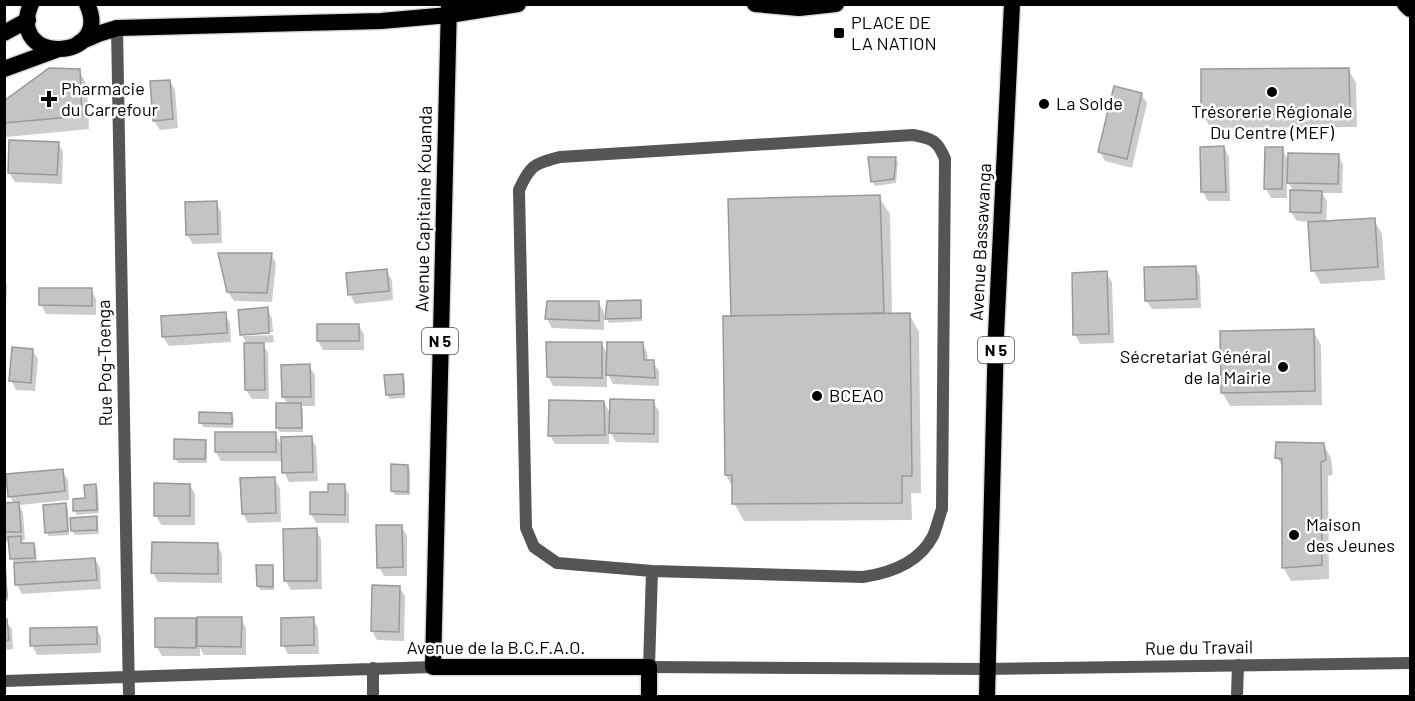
<svg xmlns="http://www.w3.org/2000/svg" width="1415" height="701" font-family="Barlow,sans-serif">
  <rect width="100%" height="100%" fill="#fff"/>
  <!-- shadow -->
  <path fill="#0003" d="M1348 69 1356 83 1357 127 1211 128 1203 115Z
    M79 71 87 85 89 129 6 137 4 200V103Z
    M170 81 175 90 178 128 160 130 154 121Z
    M1141 94 1147 103 1132 168 1105 161 1100 152Z
    M11 141 58 143 63 152 62 184 15 182 9 173Z
    M1224 147 1229 157 1230 201H1208L1203 192Z
    M1282 149 1289 162 1338 155 1343 165 1342 193H1322L1327 201 1326 223 1374 220 1382 234 1385 280 1321 284 1313 270 1310 222 1297 221 1291 212 1292 192H1294L1287 180V198H1271L1266 189Z
    M895 158 898 162 896 183 875 186 872 181Z
    M879 197 890 214 892 314H909L919 332 921 493H911L912 520 744 521 734 503 733 488 726 475 733 317Z
    M216 203 221 212 222 243 193 244 187 235Z
    M271 254 276 263 272 302 234 301 228 292Z
    M1195 267 1200 276 1201 308 1152 309 1146 300Z
    M386 271 392 280 393 300 355 304 350 294Z
    M1106 273 1112 282 1114 343 1080 344 1075 334Z
    M4 280 7 285 5 329H4Z
    M91 290 96 299V315L46 314 41 305Z
    M598 302 604 312V330L552 328 547 319Z
    M640 302 642 306V321L609 323 607 319Z
    M267 309 272 318 273 332 244 333V336L273 335 274 342 262 343 268 353 269 399H252L246 390 247 344 242 335Z
    M225 313 230 323 231 342 169 346 163 337 162 317Z
    M358 325 364 334V350H323L318 341Z
    M1313 331 1321 345 1322 405 1230 406 1222 392Z
    M601 343 608 355 642 343 647 352 648 361 653 362 659 371V386L613 384 607 373V387L553 386 548 376Z
    M32 350 38 359 35 391 16 390 11 380Z
    M309 366 315 375V406H301L303 409V432H280L277 428 288 405 283 397 282 367Z
    M402 376 405 380V398L390 399 387 394Z
    M604 402 611 415 653 402 659 411V443L616 442 609 430V444H555L550 435Z
    M231 414 234 419 233 428 203 427 201 423Z
    M275 434 283 447 311 437 316 446 318 481 289 482 284 472 283 461H221L216 452Z
    M205 441 207 446V463H178L176 459Z
    M1323 444 1331 458 1333 474 1328 476 1329 579 1291 581 1283 567 1284 470 1277 457Z
    M407 466 410 470V495H395L392 491Z
    M62 471 68 480 69 500 19 505 23 513 25 540 22 541 23 545 33 544 36 548 37 563 95 559 100 568 101 589 22 594 17 584 15 563 11 559 10 541 4 542V505L14 504 10 496Z
    M274 479 280 488 281 522 248 523 243 514Z
    M190 485 195 494V525H161L156 515Z
    M95 486 98 490 99 513 77 515 75 511 87 500Z
    M344 486 349 495V523H316L311 514Z
    M65 505 68 509 69 535 49 536 46 532Z
    M96 518 98 522 99 534 75 535 72 531Z
    M401 526 407 536V576H384L379 567Z
    M316 530 321 539 322 589 291 590 286 581Z
    M217 544 222 554V583L158 582 153 573Z
    M4 566 6 570 8 601H4Z
    M272 566 274 571V590H260L258 586Z
    M399 587 405 596 404 641 377 640 372 631Z
    M241 619 246 628V655H204L200 648V656H162L157 647 195 620 199 626Z
    M313 619 318 628 319 654H288L283 645Z
    M4 620 12 629 13 649 4 650Z
    M96 628 101 637V653L37 655 32 645Z"/>
  <!-- building -->
  <path fill="#c4c4c4" stroke="#999" stroke-width="1.5" d="M49 68 80 69 82 116 4 123V101Z
    M1349 68 1350 114 1201 115V69Z
    M170 80 173 119 153 121 150 81Z
    M1114 86 1142 93 1127 159 1098 152Z
    M9 140 59 142 57 175 8 173Z
    M1224 146 1226 192H1201L1200 147Z
    M1265 147H1283L1282 189H1264Z
    M1288 153 1339 154 1338 184 1287 183Z
    M868 157H896L894 179 871 182Z
    M1290 190 1322 191 1321 213 1290 212Z
    M880 195 884 313 731 316 728 199Z
    M217 201 218 234 186 235 185 202Z
    M1375 218 1378 267 1311 271 1308 222Z
    M218 253H272L267 293 227 292Z
    M1196 266 1197 299 1145 301 1144 267Z
    M387 269 389 291 348 295 346 273Z
    M1107 271 1109 334 1073 335 1072 273Z
    M39 288H92V306L39 305Z
    M641 300V318L605 319 607 301Z
    M547 301H599V321L545 319Z
    M268 307 269 333 240 335 238 310Z
    M226 312 227 333 162 337 161 316Z
    M910 313 912 476H902V503L732 504V475H725L723 316Z
    M317 324H359V341H317Z
    M1314 329 1315 391 1221 393 1220 331Z
    M546 342H602V378L547 377Z
    M607 342H643L644 360H654L655 378 606 375Z
    M244 343H264L265 390H245Z
    M12 347 33 349 31 383 9 381Z
    M310 364 311 397H282L281 365Z
    M403 374 404 394 386 395 384 375Z
    M610 399 654 400V434L609 433Z
    M549 400 604 401 605 435 548 436Z
    M276 403H301L302 428H276Z
    M199 412 232 413V424L199 423Z
    M215 432H276V452H215Z
    M312 436 313 472 282 473 281 437Z
    M174 439 206 440 205 459H174Z
    M1276 442 1324 443 1326 460 1321 462 1322 565 1282 568V459L1275 458Z
    M391 464 408 465V492L391 491Z
    M63 469 65 491 8 497 6 474Z
    M275 477 276 513 242 514 240 478Z
    M154 483 190 484V516H154Z
    M96 484 97 510 73 511V499L85 498 84 485Z
    M328 484H345V515L310 514V492H328Z
    M19 502 21 532H4V503Z
    M66 503 68 531 45 533 43 505Z
    M97 516V530L71 531 70 518Z
    M376 525H402L403 567 377 568Z
    M317 528V581H284L283 529Z
    M21 536V543H34L35 558 10 559 8 537Z
    M152 542 218 543V574L151 573Z
    M95 558 97 580 15 585 14 563Z
    M5 564 7 597H4V564Z
    M256 565H273V587L257 586Z
    M372 585 400 586 399 632 371 631Z
    M197 617H242L241 647 197 646Z
    M314 617V645L281 646V618Z
    M155 618H196V648L155 647Z
    M4 619H7L9 640 4 641Z
    M97 627V644L30 646V628Z"/>
  <g fill="none" stroke-linecap="round" stroke-linejoin="round">
    <!-- trunk casing -->
    <g stroke="#dbdbdb" stroke-width="19">
      <path id="trunk" d="M31 4C5 66 114 62 87 4
        M449 4 433 667H649V696
        M755 4 799 8 836 4
        M1405 4 1410 9
        M4 33 28 20
        M80 42 101 33 117 28 381 21 449 15 518 4
        M4 69 56 50
        M987 696 996 335 1012 4"/>
    </g>
    <!-- service -->
    <path stroke="#555" stroke-width="12" d="M913 135C932 138 938 141 945 159L942 509C939 517 937 527 933 536 919 563 891 573 863 577L652 571 557 563 534 547 526 528 519 190C530 165 534 164 560 157Z
      M649 667 652 571
      M1237 696 1238 665"/>
    <!-- minor -->
    <path stroke="#555" stroke-width="12" d="M117 28 129 696
      M649 667 987 669 1410 663
      M373 668V696
      M4 681 433 667"/>
    <!-- trunk -->
    <use href="#trunk" stroke="#000" stroke-width="16"/>
  </g>
  <!-- markers -->
  <g fill="#000" stroke="#fff" stroke-width="2">
    <rect x="833" y="27" width="12" height="12" rx="3"/>
    <circle cx="1272" cy="92" r="6"/>
    <path d="M46 90h6v6h6v6h-6v6h-6v-6h-6v-6h6z"/>
    <circle cx="1044" cy="104" r="6"/>
    <circle cx="1283" cy="367" r="6"/>
    <circle cx="817" cy="396" r="6"/>
    <circle cx="1294" cy="535" r="6"/>
  </g>
  <g text-anchor="middle" stroke-width="5" stroke-linejoin="round" paint-order="stroke">
    <!-- shield labels -->
    <g fill="#fff" stroke="#4c4c4c" stroke-width="1.5">
      <rect x="422" y="328" width="36" height="26" rx="4.5"/>
      <rect x="978" y="337" width="36" height="26" rx="4.5"/>
    </g>
    <g font-size="16" font-weight="bold" fill="#000">
      <text x="440" y="347">N 5</text>
      <text x="996" y="356">N 5</text>
    </g>
    <!-- poi labels -->
    <g font-size="18" fill="#000" stroke="#fff" text-anchor="start">
      <text x="851" y="29">PLACE DE<tspan x="851" dy="21">LA NATION</tspan></text>
      <text x="61" y="95">Pharmacie<tspan x="61" dy="21">du Carrefour</tspan></text>
      <text x="1056" y="110">La Solde</text>
      <text x="1272" y="118" text-anchor="middle">Trésorerie Régionale<tspan x="1272" dy="21">Du Centre (MEF)</tspan></text>
      <text x="1271" y="363" text-anchor="end">Sécretariat Général<tspan x="1271" dy="21">de la Mairie</tspan></text>
      <text x="829" y="402">BCEAO</text>
      <text x="1306" y="531">Maison<tspan x="1306" dy="21">des Jeunes</tspan></text>
    </g>
    <!-- street labels -->
    <g font-size="18" fill="#000" stroke="#fff">
      <text transform="translate(424 209) rotate(-89)" y="6">Avenue Capitaine Kouanda</text>
      <text transform="translate(981 242) rotate(-87)" y="6">Avenue Bassawanga</text>
      <text transform="translate(105 363) rotate(-91)" y="6">Rue Pog-Toenga</text>
      <text x="496" y="654">Avenue de la B.C.F.A.O.</text>
      <text transform="translate(1199 648) rotate(-1)" y="6">Rue du Travail</text>
    </g>
  </g>
  <!-- border -->
  <rect width="1415" height="701" fill="none" stroke="#000000" stroke-width="12"/>
</svg>
